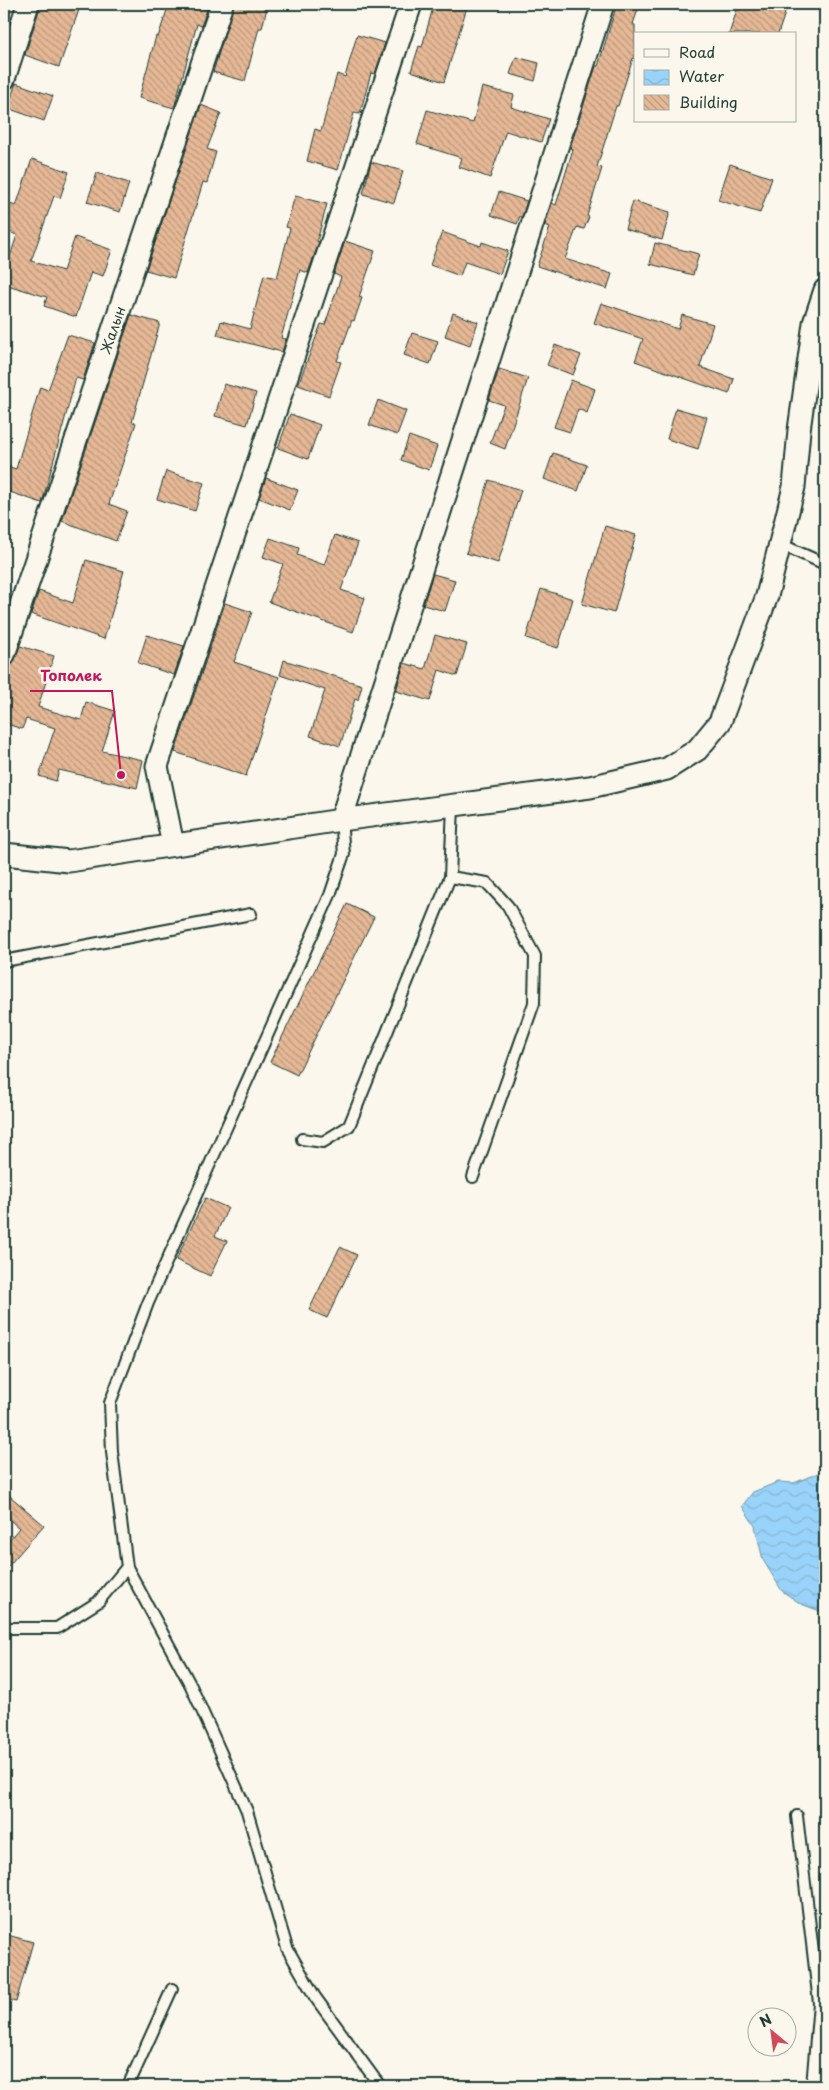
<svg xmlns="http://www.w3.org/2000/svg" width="829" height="2090" font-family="'Playpen Sans',sans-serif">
  <defs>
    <pattern id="water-waves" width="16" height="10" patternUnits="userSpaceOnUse" patternTransform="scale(1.25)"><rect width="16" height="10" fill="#99d3f9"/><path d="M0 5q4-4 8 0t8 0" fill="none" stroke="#83b6d6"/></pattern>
    <pattern id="building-back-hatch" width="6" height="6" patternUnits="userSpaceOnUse" patternTransform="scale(1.25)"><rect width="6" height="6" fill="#e6b896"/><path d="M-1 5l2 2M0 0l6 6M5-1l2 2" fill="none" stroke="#ba977b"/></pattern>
  </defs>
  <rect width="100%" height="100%" fill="#fbf7ec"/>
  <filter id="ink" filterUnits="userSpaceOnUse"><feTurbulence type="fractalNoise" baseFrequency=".02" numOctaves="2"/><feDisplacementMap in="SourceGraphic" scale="10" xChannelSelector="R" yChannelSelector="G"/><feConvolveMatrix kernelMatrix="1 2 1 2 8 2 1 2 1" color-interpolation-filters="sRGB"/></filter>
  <g filter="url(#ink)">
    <!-- water -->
    <path fill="url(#water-waves)" stroke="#6897aa" d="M825 1470V1622L820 1611 801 1604 782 1591 763 1560 755 1526 742 1506 753 1492 778 1482 794 1483Z"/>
    <!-- building -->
    <path fill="url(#building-back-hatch)" stroke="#1f3d34" d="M41 4H81L59 67 25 55Z
      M169 4H209L201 26 197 24 174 108 139 98 156 36 158 37Z
      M234 4H268L262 28H259L245 81 213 72Z
      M434 4H457L467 7 444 82 411 71 419 46 422 47Z
      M617 4H640L633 24 635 25V59L633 58 618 106H616L597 167 602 168 587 216 589 217 584 229 577 227 565 259 612 274 607 289 537 266 550 227 545 225 552 203 556 205 573 149 570 148 596 66H598Z
      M739 4H788L778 34H729Z
      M357 35 385 43 375 74 371 73 360 114 354 113 338 170 307 161 315 129 321 131 337 74 345 77Z
      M516 57 539 63 535 81 510 74Z
      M16 83 53 96 44 121 7 108Z
      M482 87 514 95 511 107 549 119 541 142 506 131 490 178 459 167 462 158 417 144 427 110 473 123Z
      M201 105 221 113 207 149 216 152 207 183 203 182 174 278 146 270Z
      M32 159 69 172 60 198 54 196 31 261 63 271 75 237 112 250 103 276 91 272 76 317 44 306 47 297 4 284V275L17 235 4 230V220L10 204 16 206Z
      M371 162 403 171 394 203 363 194Z
      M730 164 772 178 760 213 718 200Z
      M97 173 129 183 120 212 87 202Z
      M499 192 527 201 522 217 520 216 517 224 491 215Z
      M295 196 327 204 317 241 319 242 308 273 300 270 281 338 286 339 282 352 217 335 221 321 250 329 264 275 277 278 290 228 286 227Z
      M633 201 670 212 662 240 625 229Z
      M442 232 481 246 482 242 508 251 500 274 465 262 460 276 430 265Z
      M345 241 375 251 359 297 362 298 354 321 352 320 337 361 341 362 329 396 298 385 321 324 325 325 341 277 334 274Z
      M655 243 699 254 693 275 650 264Z
      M601 303 678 329 682 315 713 324 700 367 734 379 729 394 635 361 643 339 594 323Z
      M453 313 478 322 470 345 445 336Z
      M131 315 160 323 132 422 136 423 109 504 127 511 116 541 62 521Z
      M412 333 438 341 430 364 404 355Z
      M68 335 95 343 83 380 76 378 42 503 4 490V465L16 469 40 387 48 390Z
      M555 345 581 355 573 375 547 365Z
      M499 369 528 378 505 449 490 443 504 405 489 400Z
      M571 380 595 389 587 413 578 409 570 432 554 427Z
      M224 384 256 393 247 425 215 416Z
      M378 400 406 411 397 435 369 425Z
      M676 408 707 417 698 449 667 439Z
      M290 414 320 425 308 459 278 448Z
      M409 436 437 446 429 470 401 460Z
      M553 453 587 465 578 491 544 479Z
      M166 471 204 483 195 511 157 499Z
      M266 478 298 490 290 510 259 498Z
      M489 480 521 490 498 563 466 553Z
      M605 526 636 535 614 613 582 604Z
      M335 535 358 543 341 590 365 598 353 632 269 602 283 564 263 557 270 538 299 548 297 555 324 565Z
      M86 560 124 571 104 639 31 614 39 591 73 603Z
      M433 574 455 580 445 611 423 605Z
      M541 589 573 599 558 648 526 638Z
      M225 603 252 612 234 662 279 677 246 776 175 752Z
      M147 635 184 646 174 675 138 663Z
      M435 635 467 644 457 676 439 670 430 701 396 691 404 663 425 669Z
      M20 646 54 656 38 707 81 720 86 702 115 711 102 751 143 760 137 788 59 770 56 781 39 776 55 728 26 719 22 729 4 723V667L13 664Z
      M284 660 362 685 358 700 355 699 340 746 310 736 325 690 280 675Z
      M347 904 374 917 297 1075 270 1062Z
      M205 1198 228 1208 215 1236 227 1241 210 1276 176 1260Z
      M340 1247 357 1255 327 1318 309 1310Z
      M4 1491 44 1525 4 1571V1546L19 1528 4 1515Z
      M4 1934 33 1942 16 2002 4 1999Z"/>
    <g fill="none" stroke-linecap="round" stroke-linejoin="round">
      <!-- service casing -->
      <g stroke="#1f3d34" stroke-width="14">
        <path id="service" d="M780 544 825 564
          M450 877 487 883 508 906 535 956 534 1003 473 1177
          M4 961 251 914
          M302 1139 323 1142 349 1126 450 877 453 806
          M127 1567 191 1686 247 1811 287 1948 315 1997 380 2086
          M4 1628H57L98 1602 127 1567 112 1452 110 1403 148 1303 330 895 344 854 341 820
          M797 1816 819 2003 812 2086
          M128 2086 172 1989"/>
      </g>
      <!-- minor casing -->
      <g stroke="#1f3d34" stroke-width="25">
        <path id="minor" d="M4 79 28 4
          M4 655 222 4
          M341 820 603 4
          M173 845 157 766 411 4
          M4 854 69 861 341 820 590 787 667 769 697 750 720 722 767 596 794 487 799 430 814 323 825 290"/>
      </g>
      <!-- service -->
      <use href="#service" stroke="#fbf7ec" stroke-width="10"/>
      <!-- minor -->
      <use href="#minor" stroke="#fbf7ec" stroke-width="21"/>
    </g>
  </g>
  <g text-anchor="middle" stroke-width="5" stroke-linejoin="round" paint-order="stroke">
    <!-- street labels -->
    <g font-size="14" fill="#1f3d34" stroke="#fbf7ec">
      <text transform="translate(113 330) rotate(-71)" y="5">Жалын</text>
    </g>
  </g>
  <!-- callouts -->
  <path fill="none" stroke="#c2185b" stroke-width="2" d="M121 775L112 691H30"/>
  <circle fill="#c2185b" stroke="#fbf7ec" stroke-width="2" cx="121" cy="775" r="5"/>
  <g font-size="15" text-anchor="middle" font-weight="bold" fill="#c2185b" stroke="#fbf7ec" stroke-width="5" stroke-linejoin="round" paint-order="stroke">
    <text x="71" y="681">Тополек</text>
  </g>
  <!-- margin -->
  <rect width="829" height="2090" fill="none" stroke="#fbf7ec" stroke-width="20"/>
  <rect x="10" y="10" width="809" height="2070" fill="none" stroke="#1f3d34" stroke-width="2" filter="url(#ink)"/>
  <!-- legend -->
  <rect x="634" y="32" width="162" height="90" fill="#fbf7ec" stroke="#a3ada2"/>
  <rect x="644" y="49" width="25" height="8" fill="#fbf7ec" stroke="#a3ada2"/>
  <text x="679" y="58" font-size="15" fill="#1f3d34">Road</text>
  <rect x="644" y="70" width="25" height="15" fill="url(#water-waves)" stroke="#a3ada2"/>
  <text x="679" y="82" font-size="15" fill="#1f3d34">Water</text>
  <rect x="644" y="95" width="25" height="15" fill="url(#building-back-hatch)" stroke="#a3ada2"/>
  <text x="679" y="108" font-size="15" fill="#1f3d34">Building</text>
  <!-- north arrow -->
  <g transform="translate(772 2032) rotate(331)"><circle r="24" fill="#fbf7ec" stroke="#a3ada2"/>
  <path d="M0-4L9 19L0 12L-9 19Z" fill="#d1495b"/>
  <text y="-8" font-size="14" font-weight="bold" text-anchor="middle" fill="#1f3d34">N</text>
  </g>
</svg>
